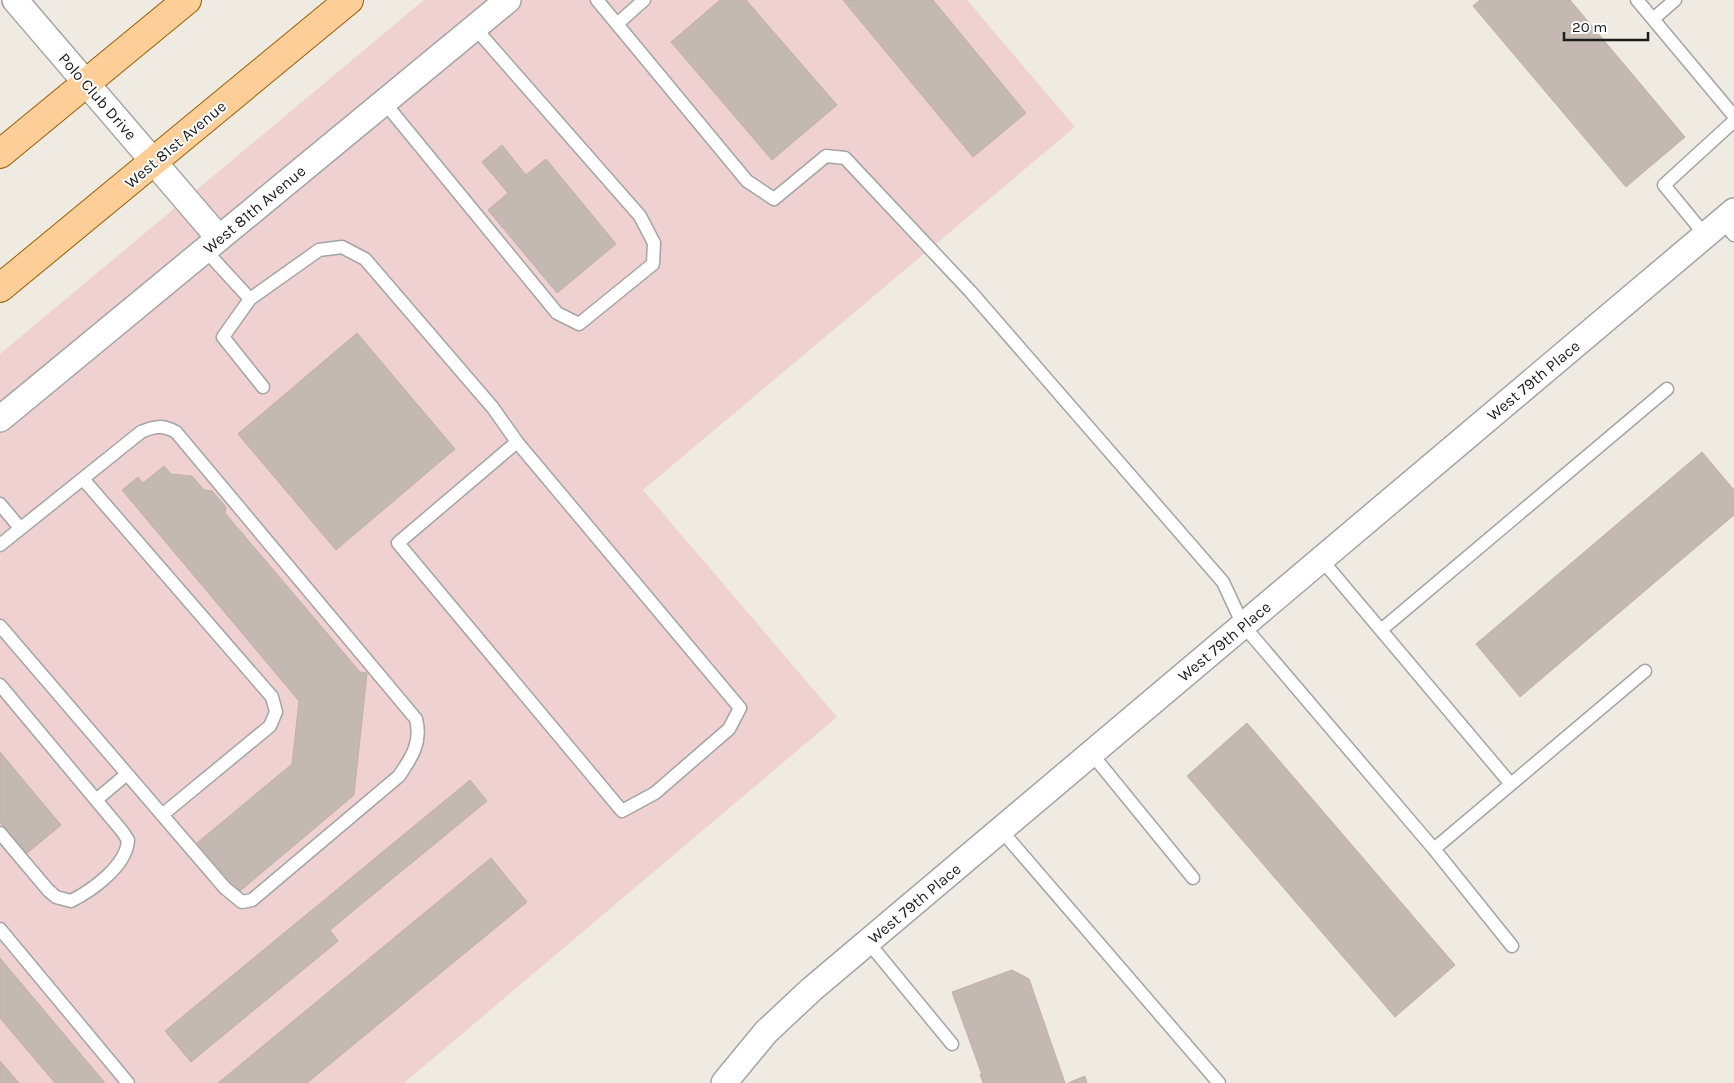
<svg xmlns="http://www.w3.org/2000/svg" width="1734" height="1083" font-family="Karla,sans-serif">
  <rect width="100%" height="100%" fill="#efeae2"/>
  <!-- commercial -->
  <path fill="#f0d1d1" d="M424 0H967L1075 127 643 490 837 717 404 1083H0V354Z"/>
  <!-- building -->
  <path fill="#c3b9b2" stroke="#c1b0a4" d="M720 0H746L837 105 772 160 671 42Z
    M843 0H933L1026 113 973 157Z
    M1480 0H1570L1685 137 1626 187 1473 6Z
    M502 145 526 175 546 159 616 244 557 293 488 210 508 193 482 162Z
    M357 333 455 449 336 550 238 434Z
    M1702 452 1734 490V515L1520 697 1476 644Z
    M164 466 171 474 192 476 204 490 212 491 226 507 225 513 360 672 367 673 354 795 239 892 197 843 292 764 299 701 122 490 138 477 143 483Z
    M1247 723 1455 965 1395 1017 1187 776Z
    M0 752 61 825 26 854 0 822Z
    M470 780 487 801 330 930 338 941 191 1062 165 1031Z
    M491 858 527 902 307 1083H218Z
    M0 958 105 1083H55L0 1018Z
    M1012 970 1029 979 1065 1083H983L980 1074 982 1075 952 992Z
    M0 1061 19 1083H0Z
    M1085 1076 1087 1083H1068Z"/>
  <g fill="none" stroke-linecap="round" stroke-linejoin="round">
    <!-- lane casing -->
    <g stroke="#a4a4a4" stroke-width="15">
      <path id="lane" d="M597 0 747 181 774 199 826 156 845 158 970 291 1223 582 1243 625 1434 849 1512 946
        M1637 0 1734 116
        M1653 19 1675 0
        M617 24 644 0
        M384 102 557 313 579 324 653 264 654 243 640 216 475 28
        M1722 221 1734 235
        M1705 235 1664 185 1734 121
        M205 250 250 299 319 250 342 247 365 259 493 408 517 442 398 543 622 811 655 793 729 729 740 708 517 442
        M250 299 223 337 263 387
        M83 479 272 697 276 712 270 726 162 815
        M0 504 20 528
        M0 545 141 432C154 426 163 425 176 432L416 719C422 742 412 757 399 776L252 900 242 902 225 888 0 626
        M1321 559 1510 783
        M1381 630 1667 389
        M0 685 122 831 128 840C127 865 93 890 71 901L56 897 48 890 0 833
        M1091 753 1193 878
        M96 800 127 774
        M1001 830 1219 1083
        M1434 849 1645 671
        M0 929 128 1083
        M868 942 952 1044"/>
    </g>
    <!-- street casing -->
    <g stroke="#a4a4a4" stroke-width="28">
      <path id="street" d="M15 0 219 238
        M0 419 508 0
        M724 1083 766 1032 812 989 1734 211"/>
    </g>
    <!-- primary casing -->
    <g stroke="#965f00" stroke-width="30">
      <path id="primary" d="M0 154 187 0
        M0 288 349 0"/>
    </g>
    <!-- lane -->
    <use href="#lane" stroke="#fff" stroke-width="12"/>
    <!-- street -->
    <use href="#street" stroke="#fff" stroke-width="25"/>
    <!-- primary -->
    <use href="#primary" stroke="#fece98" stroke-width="28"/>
  </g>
  <g text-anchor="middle" stroke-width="4" stroke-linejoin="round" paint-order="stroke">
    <!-- street labels -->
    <g font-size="16" fill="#1d1d1d" stroke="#fff">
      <text transform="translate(98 96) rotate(49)" y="6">Polo Club Drive</text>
      <text transform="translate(175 144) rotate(-40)" y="6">West 81st Avenue</text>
      <text transform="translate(254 209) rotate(-40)" y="6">West 81th Avenue</text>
      <text transform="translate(1533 380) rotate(-40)" y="6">West 79th Place</text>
      <text transform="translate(1224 641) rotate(-40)" y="6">West 79th Place</text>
      <text transform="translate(914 903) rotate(-40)" y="6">West 79th Place</text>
    </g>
  </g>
  <!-- scale -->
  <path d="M1564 32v8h84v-8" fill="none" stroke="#1d1d1d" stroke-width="2.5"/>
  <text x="1572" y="32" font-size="15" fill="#1d1d1d" stroke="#ffffff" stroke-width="4" paint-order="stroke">20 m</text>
</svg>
